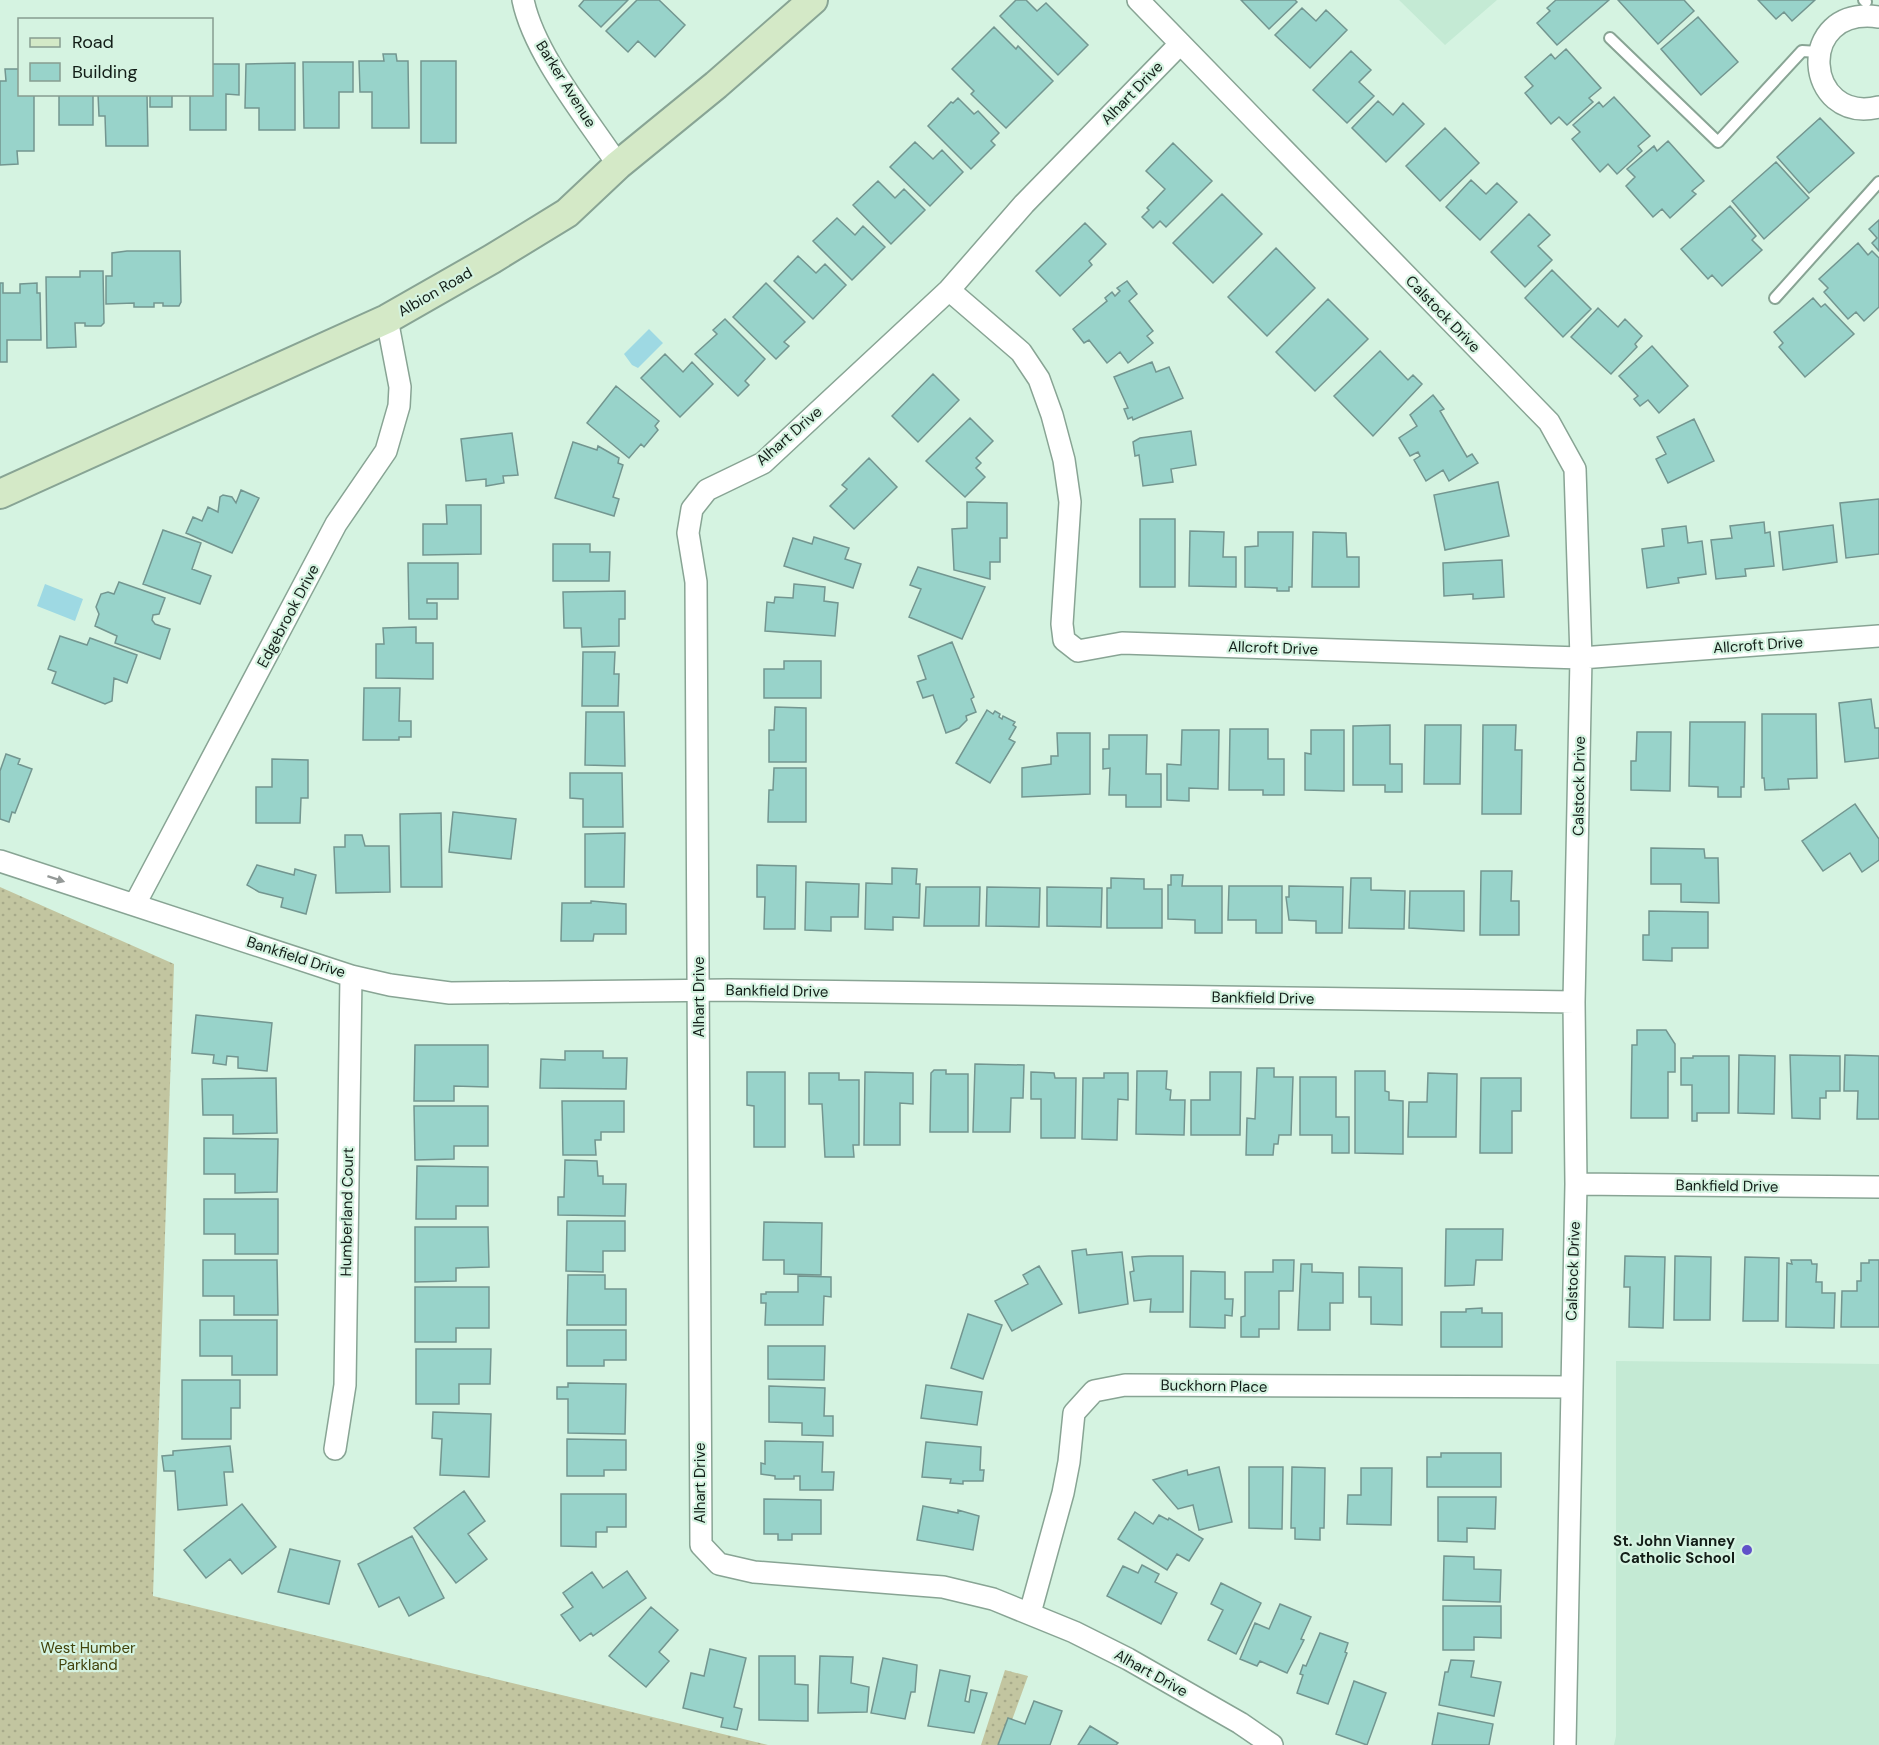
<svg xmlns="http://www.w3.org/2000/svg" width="1879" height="1745" font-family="'DM Sans',sans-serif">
  <defs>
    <pattern id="grass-dots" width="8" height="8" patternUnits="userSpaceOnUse" patternTransform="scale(1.5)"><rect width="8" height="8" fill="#c2c5a0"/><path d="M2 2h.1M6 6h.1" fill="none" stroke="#a6a989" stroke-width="1.8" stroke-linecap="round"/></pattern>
  </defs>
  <rect width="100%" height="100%" fill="#d5f3e1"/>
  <!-- built -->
  <path fill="#c4ead4" d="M1399 0H1497L1445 45Z
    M1616 1361 1879 1364V1745H1614L1616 1736Z"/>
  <!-- grass -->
  <path fill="url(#grass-dots)" d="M0 887 174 964 153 1596 768 1745H0Z
    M1005 1670 1028 1676 1003 1745H981Z"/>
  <!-- water -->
  <path fill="#9ed9e3" d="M649 329 663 343 638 368 632 365 624 354Z
    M45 584 83 599 75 621 37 606Z"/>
  <!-- building -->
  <path fill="#98d3ca" stroke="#739690" stroke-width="1.5" d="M584 0H628L601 27 579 6Z
    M637 0H659L685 25 655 57 638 41 628 52 606 31Z
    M1016 0H1026L1037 11 1046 3 1088 45 1058 75 1000 16Z
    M1241 0H1295L1297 2 1269 29Z
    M1556 0H1609L1557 45 1537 23 1550 11 1547 8Z
    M1618 0H1684L1694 11 1658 44Z
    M1758 0H1815L1792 21 1784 12 1776 19Z
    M1302 8 1316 21 1326 10 1347 30 1310 68 1275 35Z
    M1698 17 1738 62 1701 95 1661 49Z
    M994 27 1016 49 1018 46 1053 81 1006 128 971 94 974 91 952 69Z
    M1566 49 1601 88 1589 98 1593 102 1567 125 1559 117 1551 124 1525 93 1533 86 1525 77 1551 54 1555 59Z
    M1351 51 1371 70 1359 82 1374 96 1347 123 1313 90Z
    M383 54H396L397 61H408L409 128H372V92H360L359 61H384Z
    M421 61H456V143H421Z
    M303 62H353V92H339V128H304Z
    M295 63V130H259V108H245L246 64Z
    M212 64H239V95L226 94V130H190V94H212Z
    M5 69H20V94H34V151H17L18 164 0 165V81H6Z
    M59 94H93V125H59Z
    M98 94H147L148 146H106L105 116H99Z
    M150 94H172V107H150Z
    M1614 97 1650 136 1638 146 1642 151 1617 174 1608 164 1600 172 1572 139 1580 132 1573 125 1599 102 1603 107Z
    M958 98 974 114 978 111 999 133 991 141 995 145 971 169 928 126 951 102 953 103Z
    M1378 101 1393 115 1403 103 1424 124 1386 162 1352 128Z
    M1820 118 1854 153 1809 193 1777 157Z
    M1445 128 1479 163 1440 201 1406 166Z
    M1668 141 1704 181 1692 191 1696 194 1670 218 1662 209 1653 217 1626 186 1635 177 1627 169 1654 146 1657 151Z
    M915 142 933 159 942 150 963 172 930 206 890 167Z
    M1173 143 1212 181 1166 227 1160 221 1153 228 1142 217 1149 210 1147 208 1165 189 1146 171Z
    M1776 162 1809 198 1764 239 1732 201Z
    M1471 180 1486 194 1497 183 1517 202 1480 240 1446 207Z
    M878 181 895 198 904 189 925 210 891 244 853 205Z
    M1222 194 1262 234 1213 283 1173 243Z
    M1730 206 1756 236 1752 240 1762 250 1722 286 1712 275 1708 279 1681 249Z
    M1529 214 1550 235 1538 246 1552 260 1525 287 1491 252Z
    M837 218 855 235 863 226 885 247 852 280 813 241Z
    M1879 220V251L1872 243 1877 238 1869 229Z
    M1085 223 1106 244 1089 261 1092 265 1060 296 1036 271Z
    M1858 243 1868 255 1872 251 1879 258V307L1864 321 1856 312 1848 319 1824 292 1828 288 1819 279Z
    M1276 248 1315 288 1267 336 1228 297Z
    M127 251H180L181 302 179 306H163V303H154V307H134V303L106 304V276H112V253Z
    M798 256 816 273 825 264 846 285 813 319 774 281Z
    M1552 270 1591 309 1563 337 1525 298Z
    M80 271H103L104 323 101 326H85V323H75L76 347 47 348 46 277H80Z
    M1127 281 1137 294 1129 301 1153 331 1147 336 1153 343 1128 363 1120 352 1107 363 1089 340 1084 343 1073 329 1107 301 1105 298 1112 292 1115 296 1120 291 1117 288Z
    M0 283H3V293H20V284L37 283V293H40L41 340H7V362H0Z
    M766 283 805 322 784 342 789 346 776 359 733 317Z
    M1813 298 1821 307 1825 304 1854 334 1805 377 1779 347 1783 343 1774 332Z
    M1328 299 1368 339 1315 391 1276 352Z
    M1598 308 1618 327 1625 319 1642 336 1635 344 1637 347 1611 374 1571 337Z
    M725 319 765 359 745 381 749 385 738 396 695 354 717 334 713 330Z
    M1652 346 1688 386 1659 413 1648 400 1640 406 1634 399 1638 396 1619 376Z
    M1380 351 1408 380 1413 375 1422 384 1373 436 1334 396Z
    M665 354 683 372 692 362 713 384 680 417 641 378Z
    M1152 362 1156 372 1169 367 1183 398 1133 420 1132 417 1128 419 1124 409 1128 408 1114 377Z
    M933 374 959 400 918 442 892 416Z
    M616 386 659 421 655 426 658 430 644 447 641 444 629 458 587 423Z
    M1433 395 1444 409 1440 411 1467 457 1472 454 1478 463 1449 481 1443 470 1426 481 1414 460 1420 456 1418 452 1410 456 1399 438 1417 426 1410 415Z
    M970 418 993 441 976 458 981 463 976 468 985 477 965 497 926 461Z
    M1694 419 1714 461 1668 483 1656 459 1666 454 1657 437Z
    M1191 431 1196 465 1171 469 1173 482 1143 486 1139 455 1135 456 1133 442 1140 438Z
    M512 433 518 475 503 476 504 483 486 486V479L466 481 461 439Z
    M573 442 597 450 598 446 619 458 618 463 623 465 613 497 619 499 614 516 555 498Z
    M869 458 897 487 854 529 830 506 847 489 842 485Z
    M1498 482 1509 536 1445 550 1434 495Z
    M241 490 259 498 232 553 186 533 193 517 202 521 208 507 218 512 220 497 223 495 232 497 236 503Z
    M1879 499V554L1846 558 1840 503Z
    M967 502 1007 503V538H1000V562H990V579L954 570 952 529 967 528Z
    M446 505H481V554L423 555V524H447Z
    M1140 519H1175V587H1140Z
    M1764 522 1765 533 1770 532 1774 566 1745 569 1746 576 1716 579 1711 540 1732 538 1730 526Z
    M1833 525 1837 562 1783 570 1779 532Z
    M1686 526 1688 543 1702 541 1706 574 1678 578 1679 583 1647 588 1642 549 1664 546 1662 529Z
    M163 530 201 543 192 569 211 576 200 604 143 584Z
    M1190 531 1224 532 1223 557H1236V587L1189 586Z
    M1258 532H1293L1292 587H1289V591H1277V588L1245 587V547L1258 546Z
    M1313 532 1346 533 1347 557H1359V587H1312Z
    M814 537 849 548 845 559 861 564 853 588 784 566 793 538 812 544Z
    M553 544H590V552H610L609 581H553Z
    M1502 560 1504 597 1473 599V594L1444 596 1443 563Z
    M408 563H458V599H427V603H437V619H409Z
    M918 567 985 587 962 639 909 617 921 589 910 585Z
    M119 582 165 598 159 614 153 615 152 620 155 624 170 629 160 659 115 643 117 636 95 626 99 614 96 607 101 594 108 592 114 594Z
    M794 584 825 587 824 601 838 603 835 636 765 631 767 602 774 603 775 597 793 598Z
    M625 591V619H619V646L582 647 581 628H564L563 592Z
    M416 627V643H433V679L376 678V644H384L383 628Z
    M60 636 87 645 90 638 137 655 127 683 114 678 112 701 105 704 52 683 56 672 48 669Z
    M952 642 974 697 971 699 976 712 966 716 967 720 959 728 946 733 933 695 923 698 917 682 926 679 918 656Z
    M583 652H615L614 674H619L618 706H582Z
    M784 661H821V698H764V669H784Z
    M364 688H400L399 721H411V737H399V740H363Z
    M1871 699 1875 728H1879V758L1845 762 1839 703Z
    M775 707 806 708V762H769V730H774Z
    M987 710 993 714 995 711 1000 714 999 717 1002 719 1003 716 1015 722 1013 725 1016 727 1009 739 1015 742 990 783 956 763Z
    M586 712H624L625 766 585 765Z
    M1762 714H1816L1817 778 1788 779 1789 789 1765 790 1764 778H1762Z
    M1690 722H1745L1744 787H1741V797H1718V787L1689 786Z
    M1390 725V764H1402V792H1385V785H1353V726Z
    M1425 725H1461L1460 784H1424Z
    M1483 725H1516L1515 750H1522L1521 814H1482Z
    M1230 729H1268V759H1284V795H1263V790H1229Z
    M1182 730H1219L1218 789 1189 788V801L1167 800V764L1181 765Z
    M1311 730H1344V791L1305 790V753L1311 754Z
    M1637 732H1671L1670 791 1631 790V761H1636Z
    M1057 733H1090V794L1022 797V768L1051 764V756H1058Z
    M1109 735H1147L1146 774H1161V807H1126V795H1109L1110 768 1103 769V749H1109Z
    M6 754 20 759 18 764 32 769 15 813 12 812 9 822 0 819V771Z
    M272 759 308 760V798H301L300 823H256V787H272Z
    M774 768H806V822H768L769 790H773Z
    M570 773H622L623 827H583V799L570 798Z
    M1855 804 1879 839V860L1862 872 1850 853 1823 871 1802 841Z
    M453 812 516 819 511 859 449 852Z
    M441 813 442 887H401L400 814Z
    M625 833 624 887H585V834Z
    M345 835H362L365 846H389L390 892 336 893 334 847H345Z
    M1651 848 1704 849 1705 858H1718L1719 903 1681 902V884H1651Z
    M257 865 294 875 295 869 316 875 306 914 281 907 283 898 259 892 247 885Z
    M757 865 796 866 795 929H764L765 897H757Z
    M892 868 917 869 916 884H920L919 918 893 917V930L865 929 866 883 892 884Z
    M1481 871H1512L1511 901H1519V935H1480Z
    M1171 875H1183L1182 886H1222V933H1195V920L1168 919V885H1171Z
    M1111 878 1144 879V889H1162V928H1107V888H1111Z
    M1351 878H1371V890L1405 891 1404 929 1349 928Z
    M806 882 859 884 858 917H831V931L805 930Z
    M1229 886H1282V933H1256V920H1228Z
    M1289 886 1343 887 1342 933H1316V921L1289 920 1286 897H1289Z
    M926 887H980L979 926H924Z
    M987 887 1040 888 1039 927 986 926Z
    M1047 887 1102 888 1101 927 1047 926Z
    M1410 891H1464V931L1409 928Z
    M591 901 626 904V934H594L593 941H561L562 903H591Z
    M1649 911 1708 912V948H1672V961L1643 960V935H1649Z
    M196 1015 272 1023 267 1071 238 1068V1057L227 1056 226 1065 213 1063 214 1055 192 1053Z
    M1637 1030H1666L1675 1044V1072H1668V1118H1631L1632 1045H1637Z
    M415 1045H488V1087L454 1086V1101H414Z
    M565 1051H603V1058H627L626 1089 540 1088 541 1059 565 1060Z
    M1739 1055 1775 1056 1774 1114 1738 1113Z
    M1790 1055 1840 1056V1091H1826V1098H1820V1119L1792 1118Z
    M1845 1055 1879 1056V1119H1857L1858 1091H1844Z
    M1693 1056H1729V1113H1697V1121H1692V1085H1681V1058H1693Z
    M975 1064 1024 1065 1023 1098H1011L1010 1132H973Z
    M1257 1068H1274V1077H1293L1291 1135H1279L1278 1144H1274L1273 1155H1246L1247 1118 1255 1119Z
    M934 1070H946V1074H968V1132H930L931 1073Z
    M1137 1071H1167L1166 1089 1171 1090 1170 1100H1185L1184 1135 1136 1134Z
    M1355 1071H1385V1091L1389 1092V1100L1403 1101V1154L1355 1153Z
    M747 1072H785V1147H754V1106L747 1105Z
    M865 1072 913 1073V1104L900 1103V1145H864Z
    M1031 1072 1054 1073 1055 1078H1076L1075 1138H1041V1099H1031Z
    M1210 1072H1241L1240 1135H1191V1100H1210Z
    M809 1073H839V1080H859V1145H853L854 1157H825L822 1104H809Z
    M1104 1073H1128V1100L1118 1099 1117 1140 1082 1139 1083 1078H1104Z
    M1428 1073 1457 1074 1456 1137H1408L1409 1102H1427Z
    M1300 1077H1336V1117H1349V1153H1332V1135H1300Z
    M276 1078 277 1133 233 1134V1115H203L202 1079Z
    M1481 1078H1521V1111H1512V1153H1480Z
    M562 1101H624V1132H601V1140H595L596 1155H563Z
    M414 1106H488V1146H454V1159L415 1160Z
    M204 1138 278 1139 277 1192 235 1193V1174H204Z
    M565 1160 597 1161 598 1176H603V1184H626L625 1216 558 1215V1197H564Z
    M417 1166 488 1167V1206H456V1219H416Z
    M204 1199H278V1254H235V1234H204Z
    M567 1221H625V1251H603V1272L566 1271Z
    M764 1222 822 1223 821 1275 784 1274V1260H763Z
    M415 1227H488L489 1267 456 1268V1281L415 1282Z
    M1446 1229H1503L1502 1260H1476L1474 1285 1445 1286Z
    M1086 1249 1087 1255 1122 1252 1128 1304 1079 1313 1072 1251Z
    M1149 1256H1183V1312H1150L1151 1299 1134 1301 1130 1272 1134 1271 1132 1257Z
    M1625 1256 1665 1257 1663 1328 1629 1327 1630 1287H1624Z
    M1675 1256 1711 1257 1710 1320H1674Z
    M1745 1257 1779 1258 1778 1321H1743Z
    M203 1260H277L278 1315H234V1296H203Z
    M1273 1260H1294L1293 1291H1279V1329H1259V1337H1241V1317L1245 1316V1272H1273Z
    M1791 1260H1811L1812 1264H1817L1816 1282H1822V1293H1835L1834 1328 1786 1327 1787 1263 1792 1264Z
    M1869 1260H1879V1327H1841L1842 1291H1857V1281H1861V1263H1869Z
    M1301 1264H1312V1272L1343 1273V1303H1330V1330H1298Z
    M1039 1266 1062 1304 1012 1331 995 1301 1028 1284 1023 1275Z
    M1359 1267 1402 1268V1325L1371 1324V1297H1359Z
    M1191 1271 1225 1272V1299H1233L1232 1316 1225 1315V1328L1190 1327Z
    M568 1275H605V1289H626V1325H567Z
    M798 1276 831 1277V1297L824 1296 823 1325H765L766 1303H761V1294H766V1292H798Z
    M415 1287H489V1328H456V1342H415Z
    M1482 1308V1313H1502V1347H1441V1312H1466V1309Z
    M968 1314 1002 1325 983 1379 951 1368Z
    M200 1320H277V1375H232V1356H200Z
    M567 1330H626V1360H604V1366H567Z
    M768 1346H825L824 1380 768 1379Z
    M416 1349H491L490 1384H459V1404H416Z
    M182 1380H240V1408H231V1439H182Z
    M568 1383 626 1384 625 1434 568 1433V1399H557V1387H568Z
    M926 1385 982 1392 977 1425 921 1418Z
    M769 1386 825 1388 824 1416H833V1436L802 1435V1423L769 1422Z
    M433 1412 491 1414 489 1477 440 1475 442 1439 432 1438Z
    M567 1439 626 1440V1470H604V1476H567Z
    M765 1441 823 1442 822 1472H834L833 1490H800V1476H794V1479H775V1476L761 1474V1463L765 1464Z
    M926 1442 981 1447 980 1470H984L983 1481H963V1484L950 1483 951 1479 922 1477Z
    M230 1446 233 1472H224L227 1505 178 1510 175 1471H164L162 1456 173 1455V1451Z
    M1441 1453H1501V1487H1427V1457H1441Z
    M1219 1467 1232 1522 1199 1530 1193 1505 1178 1509 1153 1480 1187 1470 1188 1475Z
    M1249 1467H1283L1282 1529 1249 1528Z
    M1292 1467 1325 1468 1324 1528H1320V1540L1295 1539V1528H1291Z
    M1361 1468H1392L1391 1525 1347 1524 1348 1495H1361Z
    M464 1491 485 1521 468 1534 487 1559 456 1583 414 1528Z
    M561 1494H626V1527H607V1532H596V1547L561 1546Z
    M1438 1497H1496L1495 1529 1467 1528V1542L1438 1541Z
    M764 1499 821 1500V1534H792V1540H778V1534H764Z
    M242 1504 276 1547 242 1574 230 1559 206 1578 184 1550Z
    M923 1506 958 1513V1510L979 1516 973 1550 917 1540Z
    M1135 1512 1153 1524 1159 1515 1168 1520 1169 1518 1203 1539 1189 1561 1177 1554 1167 1570 1118 1539Z
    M412 1536 444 1598 409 1616 399 1597 379 1607 358 1564Z
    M290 1549 340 1561 329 1604 278 1592Z
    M1444 1556 1474 1557V1569L1501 1570 1500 1602 1443 1600Z
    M1142 1565 1159 1574 1155 1582 1177 1593 1161 1624 1107 1596 1123 1566 1138 1573Z
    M627 1571 646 1598 593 1636 591 1633 580 1641 561 1615 573 1607 563 1593 592 1572 603 1588Z
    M1221 1583 1261 1603 1236 1654 1208 1640 1223 1610 1211 1604Z
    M1280 1604 1311 1617 1301 1639 1304 1640 1287 1673 1260 1661 1257 1666 1240 1659 1255 1623 1269 1629Z
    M1443 1606H1501V1638L1474 1637V1650H1443Z
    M651 1607 678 1630 659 1652 669 1661 646 1687 609 1656Z
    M1320 1633 1348 1643 1345 1652 1347 1653 1328 1704 1297 1693 1303 1675 1300 1674 1303 1665 1306 1666Z
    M710 1649 746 1658 734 1707 742 1709 737 1730 721 1727 723 1718 683 1708 691 1673 704 1676Z
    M759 1656H795V1684L808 1685V1721L759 1720Z
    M820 1656 853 1657 851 1683 869 1687 867 1712 818 1713Z
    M883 1658 917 1665 915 1692H911L905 1719 871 1713Z
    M1451 1660 1474 1661 1471 1677 1501 1682 1494 1716 1439 1705 1445 1672H1448Z
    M940 1670 970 1676 965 1701 969 1702 971 1690 987 1693 974 1733 928 1726Z
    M1354 1681 1386 1693 1367 1745 1336 1734Z
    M1034 1701 1062 1711 1050 1745H998L1008 1718 1025 1724Z
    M1438 1713 1493 1724 1489 1745H1432Z
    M1090 1726 1118 1743 1116 1745H1078Z"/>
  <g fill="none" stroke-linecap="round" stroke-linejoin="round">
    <!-- service casing -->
    <g stroke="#88a494" stroke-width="14">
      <path id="service" d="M1864 0 1866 2
        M1610 38 1718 142 1802 51 1819 52
        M1775 298 1879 182"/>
    </g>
    <!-- minor casing -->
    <g stroke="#88a494" stroke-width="24">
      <path id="minor" d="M523 0C534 54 587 118 618 165
        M1138 0 1549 422 1575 469 1581 658 1574 1002 1576 1184 1565 1745
        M1879 17C1794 5 1804 125 1879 107
        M1180 44 1024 204 949 290 763 463 707 490 692 509 688 533 696 582 701 1545 719 1564 754 1572 943 1587 993 1599 1074 1632 1128 1659 1240 1723 1272 1745
        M949 290 1021 352 1039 379 1052 415 1064 460 1070 502 1062 624 1064 640 1078 651 1122 643 1581 658 1879 636
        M0 861 351 976 390 985 450 993 729 990 1574 1002
        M135 904 336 524 386 451 399 406 400 387 387 319
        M1576 1184 1879 1187
        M335 1449 345 1385 351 976
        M1030 1613 1063 1493 1069 1462 1074 1413 1094 1391 1125 1385 1570 1387"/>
    </g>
    <!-- secondary casing -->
    <g stroke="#88a494" stroke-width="32">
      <path id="secondary" d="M0 494 387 319 492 259 567 213 618 165 716 85 813 0"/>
    </g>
    <!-- service -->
    <use href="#service" stroke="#fff" stroke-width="10"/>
    <!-- minor -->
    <use href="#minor" stroke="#fff" stroke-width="21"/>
    <!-- secondary -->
    <use href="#secondary" stroke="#d4e9c7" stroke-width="28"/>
  </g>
  <!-- one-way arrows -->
  <defs><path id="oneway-solid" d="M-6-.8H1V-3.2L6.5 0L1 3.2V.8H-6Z" transform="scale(1.5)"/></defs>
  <use fill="#949997" href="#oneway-solid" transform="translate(56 879) rotate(18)"/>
  <!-- markers -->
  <circle fill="#6051c9" stroke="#d5f3e1" stroke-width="2" cx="1747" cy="1550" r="6"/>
  <g text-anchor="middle" stroke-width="4.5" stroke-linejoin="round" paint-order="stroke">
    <!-- street labels -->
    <g font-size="15" fill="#121d17" stroke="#d5f3e1">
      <text transform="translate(566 84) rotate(58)" y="5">Barker Avenue</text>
      <text transform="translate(1132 93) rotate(-46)" y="5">Alhart Drive</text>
      <text transform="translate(435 292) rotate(-30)" y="5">Albion Road</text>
      <text transform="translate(1443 314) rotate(46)" y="5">Calstock Drive</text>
      <text transform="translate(789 436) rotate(-41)" y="5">Alhart Drive</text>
      <text transform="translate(288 616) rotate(-62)" y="5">Edgebrook Drive</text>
      <text transform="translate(1758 645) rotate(-4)" y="5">Allcroft Drive</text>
      <text transform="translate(1273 648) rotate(2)" y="5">Allcroft Drive</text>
      <text transform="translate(1579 786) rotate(-89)" y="5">Calstock Drive</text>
      <text transform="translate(296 957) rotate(18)" y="5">Bankfield Drive</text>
      <text transform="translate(777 991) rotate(1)" y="5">Bankfield Drive</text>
      <text transform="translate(699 997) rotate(-90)" y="5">Alhart Drive</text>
      <text transform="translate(1263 998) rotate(1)" y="5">Bankfield Drive</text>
      <text transform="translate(1727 1186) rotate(1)" y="5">Bankfield Drive</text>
      <text transform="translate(347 1212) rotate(-89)" y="5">Humberland Court</text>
      <text transform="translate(1573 1271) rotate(-88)" y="5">Calstock Drive</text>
      <text transform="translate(1214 1386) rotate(1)" y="5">Buckhorn Place</text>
      <text transform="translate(700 1483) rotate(-90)" y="5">Alhart Drive</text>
      <text transform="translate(1151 1673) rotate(29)" y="5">Alhart Drive</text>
    </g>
    <!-- poi labels -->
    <g font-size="15" font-weight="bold" fill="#121d17" stroke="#d5f3e1" text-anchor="end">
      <text x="1735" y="1546">St. John Vianney<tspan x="1735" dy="17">Catholic School</tspan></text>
    </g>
    <!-- park labels -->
    <g font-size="15" fill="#41420b" stroke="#d5f3e1">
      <text x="88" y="1653">West Humber<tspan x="88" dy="17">Parkland</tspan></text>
    </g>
  </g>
  <!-- legend -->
  <rect x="18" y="18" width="195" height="78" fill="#d5f3e1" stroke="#879d90" stroke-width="1.5"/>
  <rect x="30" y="38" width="30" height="9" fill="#d4e9c7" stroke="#879d90" stroke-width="1.5"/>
  <text x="72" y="48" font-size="18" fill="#121d17">Road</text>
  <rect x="30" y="63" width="30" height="18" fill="#98d3ca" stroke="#879d90" stroke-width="1.5"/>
  <text x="72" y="78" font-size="18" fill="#121d17">Building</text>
</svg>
